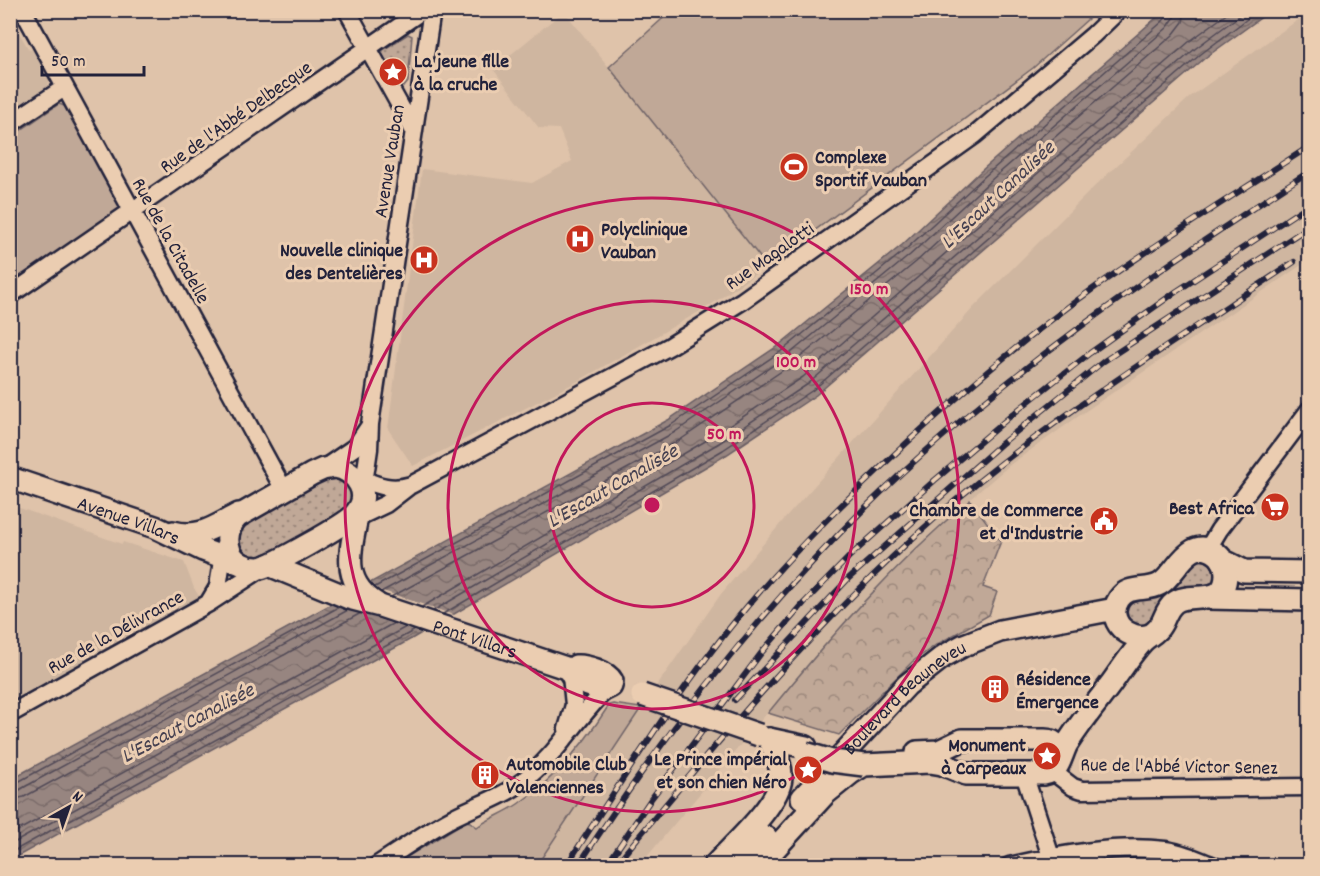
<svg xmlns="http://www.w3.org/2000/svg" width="1320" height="876" font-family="Dekko,sans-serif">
  <defs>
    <pattern id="grass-dots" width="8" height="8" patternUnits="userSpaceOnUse" patternTransform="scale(1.5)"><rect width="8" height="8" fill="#c0a897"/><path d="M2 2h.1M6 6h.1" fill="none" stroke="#9c887c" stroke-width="1.8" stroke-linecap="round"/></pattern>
    <pattern id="forest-crowns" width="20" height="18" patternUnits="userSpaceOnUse" patternTransform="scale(1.5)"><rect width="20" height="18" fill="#c0a897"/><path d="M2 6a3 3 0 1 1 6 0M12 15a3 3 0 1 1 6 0" fill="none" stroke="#9c887c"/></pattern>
    <pattern id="water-waves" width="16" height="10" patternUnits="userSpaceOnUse" patternTransform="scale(1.5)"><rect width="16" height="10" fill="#978580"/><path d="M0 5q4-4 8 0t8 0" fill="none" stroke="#7b6c6a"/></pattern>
  </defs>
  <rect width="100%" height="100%" fill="#dfc3aa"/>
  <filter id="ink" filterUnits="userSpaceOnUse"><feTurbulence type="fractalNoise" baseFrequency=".0167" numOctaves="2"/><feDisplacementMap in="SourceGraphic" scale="12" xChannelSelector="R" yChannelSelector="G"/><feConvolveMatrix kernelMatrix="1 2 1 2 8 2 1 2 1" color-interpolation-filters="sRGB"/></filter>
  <g filter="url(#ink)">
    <!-- built -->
    <path fill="#cfb6a0" d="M564 11 767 266 709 306 578 381 413 466 388 429 422 169 532 183 572 161 559 129 539 128 493 69Z
      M1309 12V235L1298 242 1309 260 1093 406 1011 464 934 530 835 632 640 865 537 866 641 708 721 594 781 523 974 307 1096 185 1190 97Z
      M10 17 29 50 32 49 50 80 47 87 11 112Z
      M11 505 122 544 123 542 184 562 194 588 200 598 11 704Z"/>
    <!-- grass -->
    <path fill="url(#grass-dots)" stroke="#716569" stroke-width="1.5" d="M408 34 412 36 408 82 404 87 399 86 382 55 383 50Z
      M336 473 354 491 353 505 344 514 262 559 250 560 238 550 236 529 329 475Z
      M1199 560C1212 560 1219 572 1211 583L1201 587 1142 626 1131 623C1128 617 1125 610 1130 605 1139 597 1159 599 1171 591 1183 584 1187 565 1199 560Z"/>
    <!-- forest -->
    <path fill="url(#forest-crowns)" stroke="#716569" stroke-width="1.5" d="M970 500 1001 541 983 587 997 592 989 615 936 645 912 662 839 735 768 713C830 637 895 563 970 500Z"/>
    <!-- park -->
    <path fill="#c0a897" stroke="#716569" stroke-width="1.5" d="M671 11V10L1097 11 1033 68 767 266 609 67Z
      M59 104 67 107 122 209 11 291V137Z
      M613 704 641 708 537 865 392 866 466 821 470 822 477 827C490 818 505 813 518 804 556 778 585 743 609 705Z"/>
    <!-- water -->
    <path fill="url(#water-waves)" stroke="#685d64" stroke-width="1.5" d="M1164 11H1270L1205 58 816 395 726 455 413 638 11 860V779L668 420 779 345 902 245 981 171Z"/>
    <!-- pier -->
    <path fill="#dfc3aa" d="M368 580 380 590 457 616 425 635 328 602Z"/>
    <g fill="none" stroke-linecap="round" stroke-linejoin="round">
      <!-- shore -->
      <path stroke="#514a57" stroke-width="1.5" d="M375 587 671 425 783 350 905 250 985 176 1162 22 1168 15V10
        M381 592 675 432 787 356 910 255 990 181 1167 28 1174 18 1176 10
        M391 597 680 440 792 364 916 262 996 188 1173 35 1183 22 1185 10
        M422 607 714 436 803 377 1190 41 1232 10
        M433 611 719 443 808 384 1196 48 1247 10
        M443 614 723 450 813 390 1201 54 1259 10
        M10 784 16 783 339 607
        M10 791 19 790 348 610
        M10 800 24 797 361 613
        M10 835 394 623
        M10 845 406 627
        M10 853 415 630"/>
      <!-- minor casing -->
      <g stroke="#22223b" stroke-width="21">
        <path id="minor" d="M23 10 284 490
          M347 10 414 131
          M10 124 64 88
          M10 295 423 10
          M323 469 355 447 370 425
          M354 476C375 484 389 492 411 485L670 346 742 301 975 135 1093 35 1119 10
          M363 490 369 449 370 424 432 10
          M348 522 386 504 408 487
          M1207 550 1219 530 1310 409
          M209 602 218 587 224 547
          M10 714 209 603 264 567
          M567 729 574 705 571 676
          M1052 771 1073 787 1082 790 1310 787
          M1024 774 1054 866
          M376 866C402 849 427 831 454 817 477 805 503 797 523 781 557 755 577 717 607 689
          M1009 866C1057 855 1116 844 1165 850 1182 852 1198 860 1214 866"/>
      </g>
      <!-- major casing -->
      <g stroke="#22223b" stroke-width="26">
        <g id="major">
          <path d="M335 467C356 471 373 494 355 514 347 524 272 566 260 568 247 569 234 562 230 551 225 538 229 526 237 517L312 474 323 469Z"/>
          <path id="s1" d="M10 478 155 527 203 550 241 564"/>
          <path d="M358 511C352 548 338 580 377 604"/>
          <path d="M173 532C201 539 215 526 239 514"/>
          <path d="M1222 560 1244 571 1310 572"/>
          <path id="s2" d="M269 565 349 598 380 606 572 670"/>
          <path d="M1207 598 1310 600"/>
          <path d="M576 666C586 665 607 672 612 681L611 686 603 690 576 681 571 674Z"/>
          <path d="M769 739 806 747"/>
          <path d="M917 752 939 751 962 740H1045C1056 740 1061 748 1060 758"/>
          <path id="s3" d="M802 798 907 685 944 656 964 645 1000 631 1115 609"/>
          <path d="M714 866C733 845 779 805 781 778 782 764 774 751 769 739"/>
          <path d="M739 866 766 837"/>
          <path d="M759 866 825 794 851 773 864 765 930 762 942 764 966 774H1044C1049 773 1052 772 1056 768 1061 762 1063 751 1067 744 1080 723 1096 704 1110 685 1121 670 1131 654 1143 641 1148 636 1156 633 1160 626 1165 619 1166 609 1174 603 1189 590 1226 609 1226 574 1226 566 1223 559 1217 554 1189 533 1177 574 1160 584 1146 592 1129 584 1119 599 1105 621 1129 642 1150 635"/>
        </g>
      </g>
      <!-- minor -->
      <use href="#minor" stroke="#ebcdb1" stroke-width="16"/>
      <!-- major -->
      <use href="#major" stroke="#ebcdb1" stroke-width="21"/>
      <!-- rail casing -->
      <g stroke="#22223b" stroke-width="6">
        <path id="rail" d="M735 700 849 578 1001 444 1104 361 1310 226
          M617 863C716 743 816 623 933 520 1044 422 1171 344 1294 262
          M566 866C625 776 681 685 750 603 800 544 855 491 912 438 969 386 1027 336 1090 291 1161 240 1236 194 1310 146
          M578 866C663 735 757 613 869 504 1002 374 1155 271 1310 171
          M606 866 651 799 762 652 804 603 850 556 935 480 1019 409 1090 353 1177 291 1310 204"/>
      </g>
      <!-- rail -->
      <use href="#rail" stroke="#ebcdb1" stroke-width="4" stroke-dasharray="11" stroke-linecap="butt"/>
      <!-- major-bridge casing -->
      <g stroke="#22223b" stroke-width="26" stroke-linecap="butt">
        <path id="major-bridge" d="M642 695 759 735
          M805 753 832 761 864 765"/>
      </g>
      <!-- major-bridge -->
      <use href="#major-bridge" stroke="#ebcdb1" stroke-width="21"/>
    </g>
  </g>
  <!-- distance rings -->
  <g fill="none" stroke="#c2185b" stroke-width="3">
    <circle cx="652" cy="505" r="102"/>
    <circle cx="652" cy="505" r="204"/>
    <circle cx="652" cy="505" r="307"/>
  </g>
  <!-- icons -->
  <defs>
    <g id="sight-disc" transform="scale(1.5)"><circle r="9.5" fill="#c8321e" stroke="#ebcdb1"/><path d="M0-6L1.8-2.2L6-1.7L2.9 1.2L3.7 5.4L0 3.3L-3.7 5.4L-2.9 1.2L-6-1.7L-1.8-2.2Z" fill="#fff"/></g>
    <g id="stadium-disc" transform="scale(1.5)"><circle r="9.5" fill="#c8321e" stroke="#ebcdb1"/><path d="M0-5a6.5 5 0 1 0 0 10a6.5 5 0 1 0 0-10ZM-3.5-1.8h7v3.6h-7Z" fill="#fff"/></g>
    <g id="hospital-disc" transform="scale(1.5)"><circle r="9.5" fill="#c8321e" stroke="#ebcdb1"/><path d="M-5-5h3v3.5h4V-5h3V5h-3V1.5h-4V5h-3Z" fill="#fff"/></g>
    <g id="supermarket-disc" transform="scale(1.5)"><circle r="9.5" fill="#c8321e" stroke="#ebcdb1"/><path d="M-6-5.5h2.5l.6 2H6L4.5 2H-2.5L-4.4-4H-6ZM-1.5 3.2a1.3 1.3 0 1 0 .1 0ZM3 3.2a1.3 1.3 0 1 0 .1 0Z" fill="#fff"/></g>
    <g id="civic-disc" transform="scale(1.5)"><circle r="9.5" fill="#c8321e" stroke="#ebcdb1"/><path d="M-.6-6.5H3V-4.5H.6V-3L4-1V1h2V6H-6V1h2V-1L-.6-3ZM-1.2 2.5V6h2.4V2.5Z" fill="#fff"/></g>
    <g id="building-disc" transform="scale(1.5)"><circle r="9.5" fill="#c8321e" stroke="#ebcdb1"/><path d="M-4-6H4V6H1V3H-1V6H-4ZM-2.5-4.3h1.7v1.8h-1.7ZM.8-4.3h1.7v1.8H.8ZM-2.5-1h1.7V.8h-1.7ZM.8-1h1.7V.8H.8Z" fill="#fff"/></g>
  </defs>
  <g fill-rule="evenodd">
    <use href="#sight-disc" x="393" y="72"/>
    <use href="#stadium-disc" x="794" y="167"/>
    <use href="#hospital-disc" x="580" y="239"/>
    <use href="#hospital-disc" x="424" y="260"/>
    <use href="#supermarket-disc" x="1275" y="507"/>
    <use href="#civic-disc" x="1104" y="521"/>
    <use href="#building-disc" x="995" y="689"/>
    <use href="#sight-disc" x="1047" y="756"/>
    <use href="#sight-disc" x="808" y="770"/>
    <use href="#building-disc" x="485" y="775"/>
  </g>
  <g text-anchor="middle" stroke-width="6" stroke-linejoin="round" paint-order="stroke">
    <!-- poi labels -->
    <g font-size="20" font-weight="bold" fill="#22223b" stroke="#ebcdb1" text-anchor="start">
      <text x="414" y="67">La jeune fille<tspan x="414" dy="23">à la cruche</tspan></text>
      <text x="815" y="163">Complexe<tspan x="815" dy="23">Sportif Vauban</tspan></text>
      <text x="601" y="235">Polyclinique<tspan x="601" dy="23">Vauban</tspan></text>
      <text x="403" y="256" text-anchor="end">Nouvelle clinique<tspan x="403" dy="23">des Dentelières</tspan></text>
      <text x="1254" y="514" text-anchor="end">Best Africa</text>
      <text x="1083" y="516" text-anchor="end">Chambre de Commerce<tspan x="1083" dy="23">et d'Industrie</tspan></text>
      <text x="1016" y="685">Résidence<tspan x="1016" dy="23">Émergence</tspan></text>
      <text x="1026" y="751" text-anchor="end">Monument<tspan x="1026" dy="23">à Carpeaux</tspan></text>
      <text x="787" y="765" text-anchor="end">Le Prince impérial<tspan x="787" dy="23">et son chien Néro</tspan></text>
      <text x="506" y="770">Automobile Club<tspan x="506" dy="23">Valenciennes</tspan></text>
    </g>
    <!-- street labels -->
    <g font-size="20" fill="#22223b" stroke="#ebcdb1">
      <text transform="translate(235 116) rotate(-35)" y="7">Rue de l'Abbé Delbecque</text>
      <text transform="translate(388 161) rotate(-81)" y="7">Avenue Vauban</text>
      <text transform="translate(172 240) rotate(61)" y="7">Rue de la Citadelle</text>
      <text transform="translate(769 255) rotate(-35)" y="7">Rue Magalotti</text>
      <text dy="7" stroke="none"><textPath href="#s1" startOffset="126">Avenue Villars</textPath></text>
      <text transform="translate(115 631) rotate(-29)" y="7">Rue de la Délivrance</text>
      <text dy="7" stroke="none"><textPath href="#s2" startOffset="219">Pont Villars</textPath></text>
      <text dy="7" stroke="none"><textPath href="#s3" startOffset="144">Boulevard Beauneveu</textPath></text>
      <text transform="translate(1179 765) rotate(1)" y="7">Rue de l'Abbé Victor Senez</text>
    </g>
    <!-- water labels -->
    <g font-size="21" font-style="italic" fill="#454050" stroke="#ebcdb1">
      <text transform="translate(997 194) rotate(-43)" y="7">L'Escaut Canalisée</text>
      <text transform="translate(612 485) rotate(-30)" y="7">L'Escaut Canalisée</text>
      <text transform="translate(187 722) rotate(-28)" y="7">L'Escaut Canalisée</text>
    </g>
  </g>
  <circle cx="652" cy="505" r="9" fill="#c2185b" stroke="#ebcdb1" stroke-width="3"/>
  <g font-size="18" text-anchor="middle" font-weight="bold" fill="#c2185b" stroke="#ebcdb1" stroke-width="6" stroke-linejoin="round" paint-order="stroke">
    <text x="869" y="294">150 m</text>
    <text x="796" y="367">100 m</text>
    <text x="724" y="439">50 m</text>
  </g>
  <!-- margin -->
  <rect width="1320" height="876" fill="none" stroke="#ebcdb1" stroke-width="36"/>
  <rect x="18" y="18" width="1284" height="840" fill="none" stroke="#22223b" stroke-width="2" filter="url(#ink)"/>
  <!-- north arrow -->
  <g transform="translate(69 807) rotate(40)" stroke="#ebcdb1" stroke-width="4.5" paint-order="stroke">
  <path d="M0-4.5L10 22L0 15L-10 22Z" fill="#22223b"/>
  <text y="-9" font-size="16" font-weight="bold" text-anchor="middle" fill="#22223b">N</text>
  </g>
  <!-- scale -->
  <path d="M42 66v9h102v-9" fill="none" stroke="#22223b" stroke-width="3"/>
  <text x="51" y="66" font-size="18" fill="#22223b" stroke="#ebcdb1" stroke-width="4.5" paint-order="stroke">50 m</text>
</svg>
